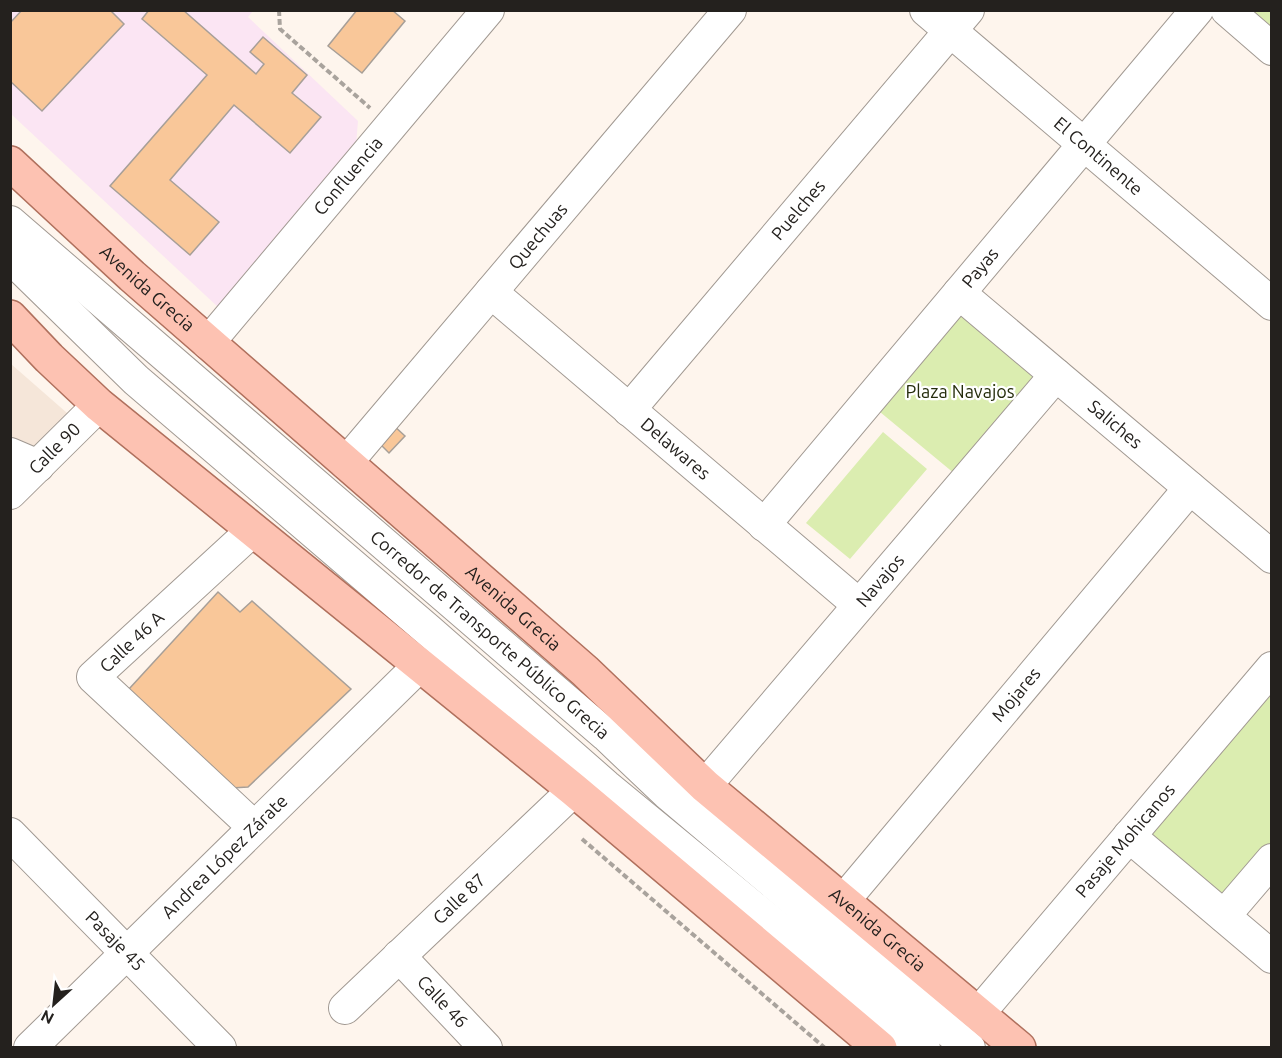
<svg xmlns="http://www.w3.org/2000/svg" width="1282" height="1058" font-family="Ubuntu,sans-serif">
  <rect width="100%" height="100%" fill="#fef5ed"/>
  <!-- built -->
  <path fill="#f5e6d9" d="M11 364 67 413 11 469Z"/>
  <!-- education -->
  <path fill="#fbe5f3" d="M10 11H253L248 17 358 121 356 145 219 308 11 114Z"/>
  <!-- green -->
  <path fill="#dbedb0" d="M1243 11H1271V34Z
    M960 314 1036 378 955 474 880 412Z
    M883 432 927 469 850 559 806 523Z
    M1271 683V848L1223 906 1142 838Z"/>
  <!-- building -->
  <path fill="#f9c799" stroke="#a79f98" stroke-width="1.5" d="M22 10H110L124 24 42 111 10 81V23Z
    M149 10H183L256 74 264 64 250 52 263 37 307 75 292 93 321 117 290 153 234 105 170 180 219 222 190 255 110 186 207 75 142 19Z
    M357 10H392L405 21 362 73 328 46Z
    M392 424 405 436 389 453 382 446 381 437Z
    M218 592 240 612 252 601 351 689 248 787 231 788 129 689Z"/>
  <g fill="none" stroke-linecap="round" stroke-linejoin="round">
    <!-- minor casing -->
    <g stroke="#a19992" stroke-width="34">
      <g id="minor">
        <path id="s1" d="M926 10 1272 304"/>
        <path d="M1227 10 1272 49"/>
        <path id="s2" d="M10 222 606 735 667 793 969 1048"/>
        <path d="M10 257 136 380 428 630 606 786 924 1048"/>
        <path id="s3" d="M491 292 859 605"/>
        <path id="s4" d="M959 293 1272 557"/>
        <path id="s5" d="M208 343 488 10"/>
        <path id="s6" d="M629 410 968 10"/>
        <path d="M10 454 38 466"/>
        <path id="s7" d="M346 463 730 10"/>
        <path id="s8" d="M10 493 99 405"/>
        <path id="s9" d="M764 525 1197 10"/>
        <path d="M253 530 93 677 254 827"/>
        <path id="s10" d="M705 786 1056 375"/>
        <path id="s11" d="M10 834 220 1048"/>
        <path d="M1129 836 1272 957"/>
        <path id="s12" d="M844 900 1190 488"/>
        <path d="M1224 916 1272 860"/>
        <path id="s13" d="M399 956 486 1048"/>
        <path id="s14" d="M345 1008 574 790"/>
        <path id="s15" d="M979 1013 1272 668"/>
        <path id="s16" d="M30 1048 420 665"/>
      </g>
    </g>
    <!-- major casing -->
    <g stroke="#b0705d" stroke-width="36">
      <g id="major">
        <path id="s17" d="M10 163 132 276 585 671 705 786 1019 1048"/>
        <path d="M10 317 49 358 99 405 574 790 880 1048"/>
      </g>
    </g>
    <!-- path -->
    <path stroke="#a9a39d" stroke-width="4" stroke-dasharray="6 3" stroke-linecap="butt" d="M279 10 280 29 370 108
      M582 839 825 1048"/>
    <!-- minor -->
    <use href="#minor" stroke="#fff" stroke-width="32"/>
    <!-- major -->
    <use href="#major" stroke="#fdc2b2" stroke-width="33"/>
  </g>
  <g text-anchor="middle" stroke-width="4.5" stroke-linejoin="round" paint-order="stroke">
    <!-- street labels -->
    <g font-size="18" fill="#24211e" stroke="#fff">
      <text dy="6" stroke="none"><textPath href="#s1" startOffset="226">El Continente</textPath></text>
      <text dy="6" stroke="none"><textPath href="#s5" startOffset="218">Confluencia</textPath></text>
      <text dy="6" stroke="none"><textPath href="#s6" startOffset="262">Puelches</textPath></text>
      <text dy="6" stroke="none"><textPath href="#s7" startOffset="297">Quechuas</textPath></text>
      <text dy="6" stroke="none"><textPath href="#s9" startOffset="336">Payas</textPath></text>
      <text dy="6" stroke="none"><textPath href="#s17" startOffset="186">Avenida Grecia</textPath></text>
      <text dy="6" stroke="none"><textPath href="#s4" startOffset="204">Saliches</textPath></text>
      <text dy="6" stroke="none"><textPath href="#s8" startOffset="63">Calle 90</textPath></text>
      <text dy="6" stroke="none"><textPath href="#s3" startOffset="242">Delawares</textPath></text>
      <text dy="6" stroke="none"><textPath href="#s10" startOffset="270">Navajos</textPath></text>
      <text dy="6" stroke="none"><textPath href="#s17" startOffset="672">Avenida Grecia</textPath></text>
      <text dy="6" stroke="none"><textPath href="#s2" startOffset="633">Corredor de Transporte Público Grecia</textPath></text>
      <text transform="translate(132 642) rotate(-43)" y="6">Calle 46 A</text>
      <text dy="6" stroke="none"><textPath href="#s12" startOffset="268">Mojares</textPath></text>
      <text dy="6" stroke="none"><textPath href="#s15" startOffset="226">Pasaje Mohicanos</textPath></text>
      <text dy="6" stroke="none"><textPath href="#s16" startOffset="273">Andrea López Zárate</textPath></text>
      <text dy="6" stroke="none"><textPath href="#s14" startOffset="158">Calle 87</textPath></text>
      <text dy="6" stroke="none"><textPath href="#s17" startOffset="1158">Avenida Grecia</textPath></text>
      <text dy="6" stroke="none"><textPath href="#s11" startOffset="150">Pasaje 45</textPath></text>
      <text dy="6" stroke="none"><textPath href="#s13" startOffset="63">Calle 46</textPath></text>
    </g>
    <!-- park labels -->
    <g font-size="18" fill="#252d0c" stroke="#fff">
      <text x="960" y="398">Plaza Navajos</text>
    </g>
  </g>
  <!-- border -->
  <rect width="1282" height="1058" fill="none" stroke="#24211e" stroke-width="24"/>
  <!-- north arrow -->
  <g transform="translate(54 1004) rotate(207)" stroke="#ffffff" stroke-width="4.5" paint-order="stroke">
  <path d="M0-4.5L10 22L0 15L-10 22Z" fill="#24211e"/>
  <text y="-9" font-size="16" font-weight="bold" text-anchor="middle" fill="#24211e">N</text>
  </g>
</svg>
